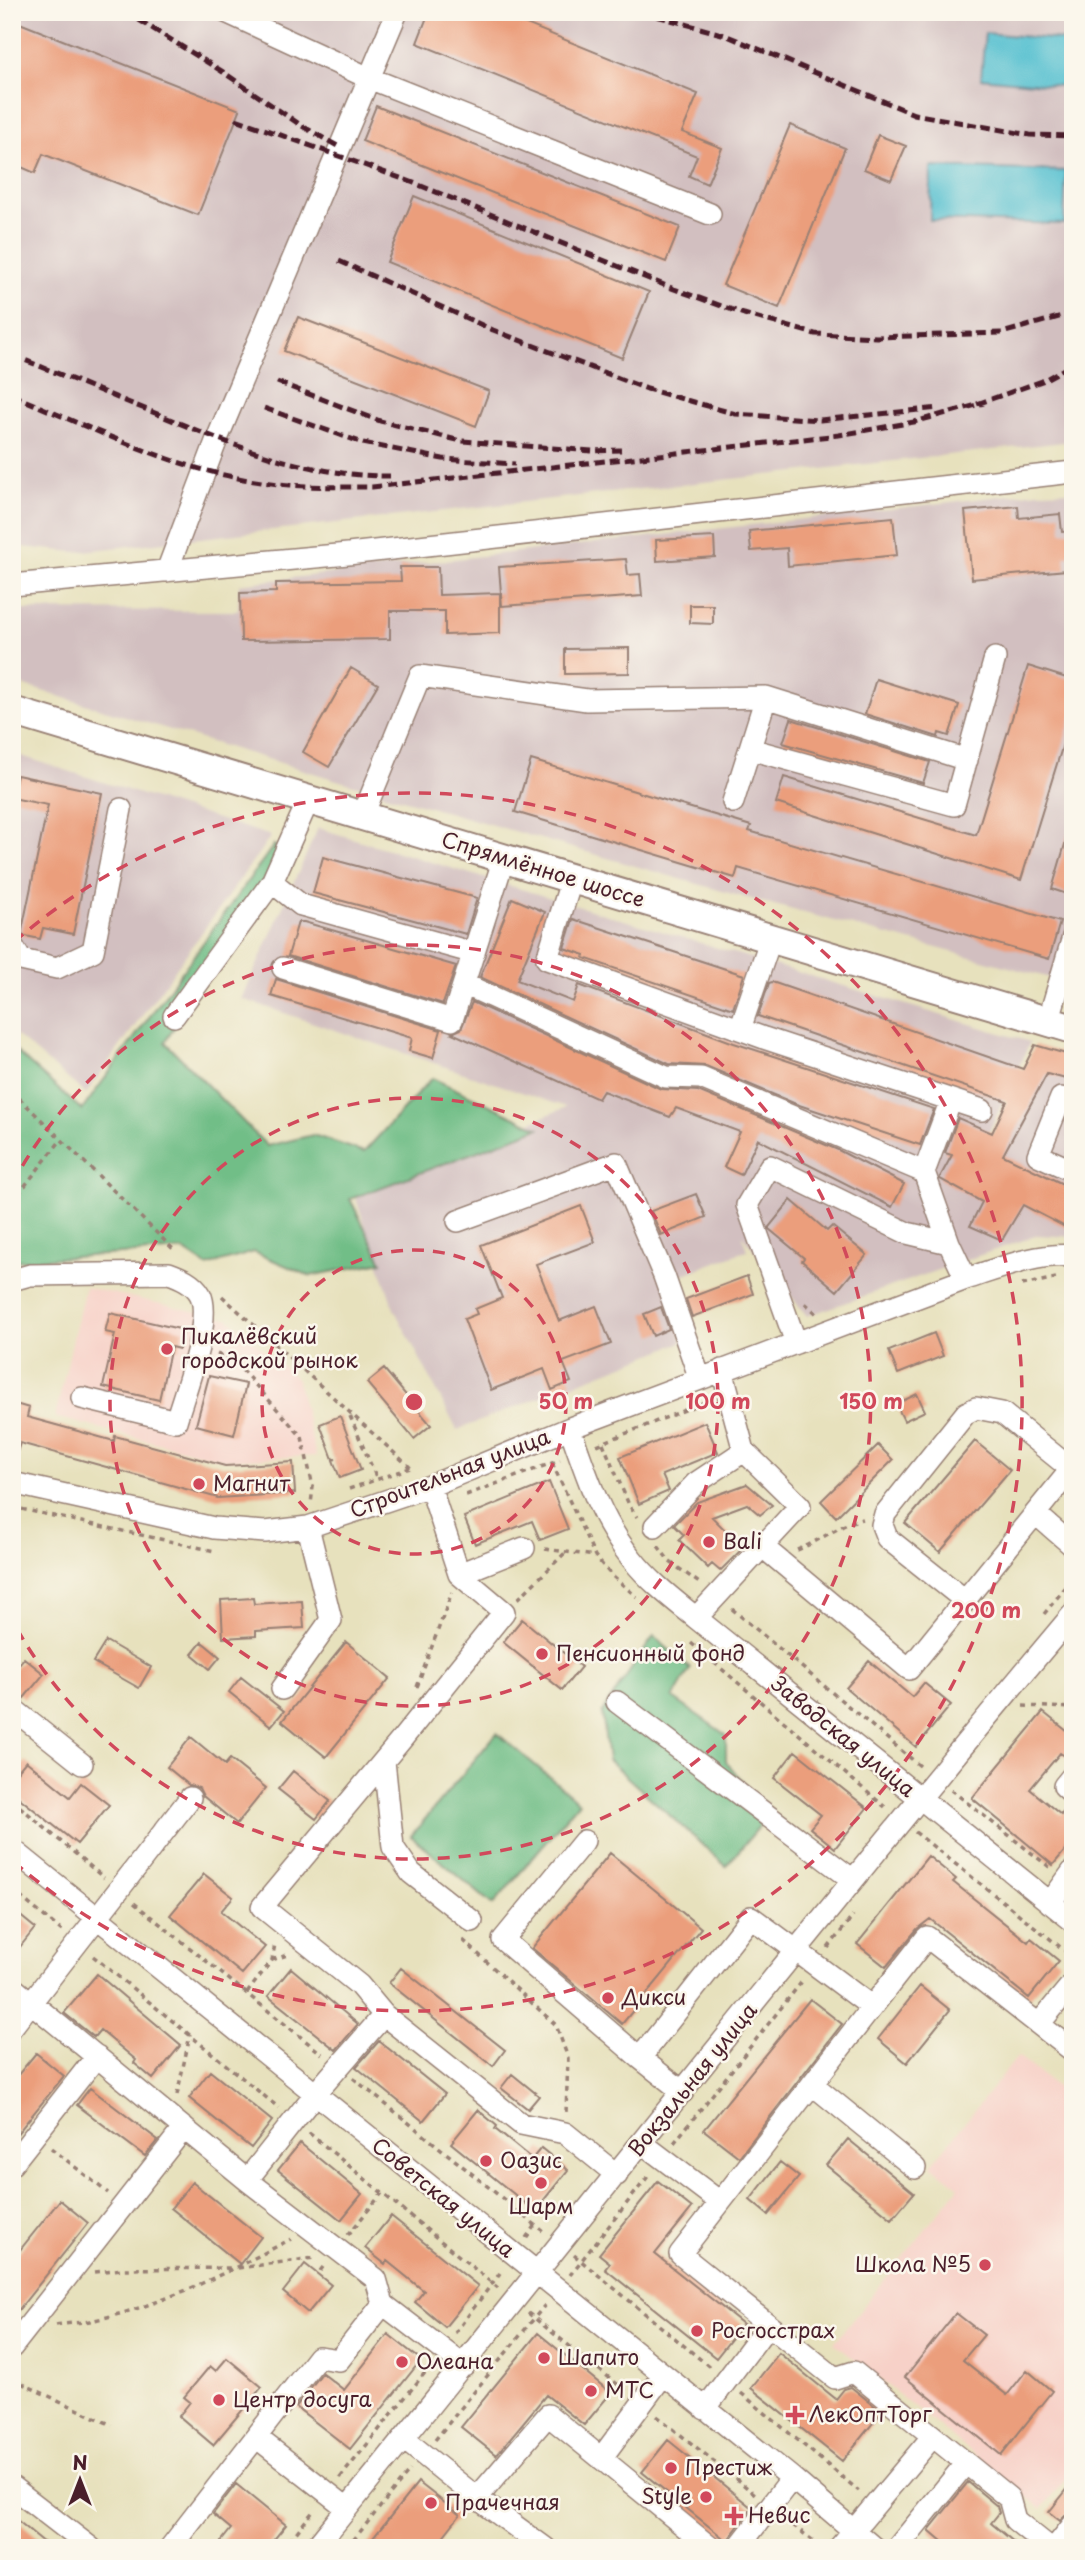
<svg xmlns="http://www.w3.org/2000/svg" width="1085" height="2560" font-family="'Playpen Sans',sans-serif">
  <rect width="100%" height="100%" fill="#fbf7ec"/>
  <filter id="ink" filterUnits="userSpaceOnUse"><feTurbulence type="fractalNoise" baseFrequency=".0143" numOctaves="2"/><feDisplacementMap in="SourceGraphic" scale="14" xChannelSelector="R" yChannelSelector="G"/><feConvolveMatrix kernelMatrix="1 2 1 2 8 2 1 2 1" color-interpolation-filters="sRGB"/></filter>
  <filter id="wash" filterUnits="userSpaceOnUse"><feTurbulence type="fractalNoise" baseFrequency=".00686" numOctaves="4" result="noise"/><feDisplacementMap in="SourceGraphic" scale="28" xChannelSelector="R" yChannelSelector="G"/><feGaussianBlur stdDeviation="1.57" result="paint"/><feColorMatrix in="noise" values="0 0 0 0 0 0 0 0 0 0 0 0 0 0 0 0 0 1.4 0 .05"/><feComposite in="paint" operator="in"/></filter>
  <g filter="url(#wash)">
    <rect width="100%" height="100%" fill="#e7e1bd"/>
    <!-- built -->
    <path fill="#f7d1c8" d="M85 1287 229 1319 297 1379 316 1456 224 1460 55 1417Z
      M1018 2056 1073 2100V2470L1042 2509 834 2343 959 2187 931 2165Z"/>
    <!-- industrial -->
    <path fill="#d2bfc0" d="M12 12H1073V441L75 552 12 546Z
      M1073 491V984L736 895 340 781 12 682V610L238 611 239 584 1038 492Z
      M12 753 271 836 86 1094 12 1032Z
      M318 828 1030 1042 974 1165 1073 1217V1237L1038 1235 807 1316 742 1235 747 1250 674 1278 682 1342 457 1430 394 1309 354 1193 469 1149 566 1107 242 999Z
      M1035 1045 1073 1056V1211L978 1163Z"/>
    <!-- forest -->
    <path fill="#71be87" stroke="#5e6e59" stroke-width="2" d="M274 845 284 853 165 1042 267 1146 313 1135 364 1152 432 1078 539 1128 350 1199 382 1262 310 1276 254 1252 207 1266 183 1250 12 1261V1048L82 1110Z
      M654 1636 690 1669 673 1698 726 1735V1761L769 1815 726 1866 608 1760 602 1712Z
      M497 1733 579 1802 493 1905 411 1836Z"/>
    <!-- water -->
    <path fill="#55c0d0" stroke="#50707e" stroke-width="2" d="M985 33 1073 41V87L981 78Z
      M931 167 1066 171 1064 224 930 220Z"/>
    <g id="blocks">
      <!-- building -->
      <path fill="#eb9e7c" d="M429 12H497L698 94 682 132 722 148 707 184 689 176 697 156 417 43Z
        M12 20 240 110 198 215 43 154 35 173 12 163Z
        M376 106 680 227 666 262 362 141Z
        M790 125 845 148 779 308 723 285Z
        M878 135 906 146 891 180 864 169Z
        M414 196 649 292 622 358 387 262Z
        M298 317 489 391 476 426 284 351Z
        M1018 506 1019 518 1060 514 1062 532 1073 531V556H1065L1066 570 972 579 965 511Z
        M893 517 897 555 788 566 787 548 751 551 749 531Z
        M714 537 715 557 657 561 656 540Z
        M626 559 628 575 640 574 642 596 502 606 499 567Z
        M400 567H438L439 595 500 593V633L445 635V611H390V639L241 641 240 593 276 592V583L401 581Z
        M690 605H713V624L690 623Z
        M629 648V673L565 674V649Z
        M1028 666 1073 680V712L1021 880 776 803 784 777 976 835Z
        M351 668 378 684 329 767 303 752Z
        M876 679 959 705 949 736 939 733 938 737 865 714Z
        M791 719 930 762 923 783 783 743Z
        M531 760 751 826 749 831 1060 922 1049 959 738 868 735 878 515 812Z
        M17 775 102 793 73 934 43 928 40 939 21 935 48 805 12 798Z
        M1068 834 1073 835V896L1052 889Z
        M323 857 477 898 466 934 313 893Z
        M512 898 545 912 517 980 573 1002 579 985 734 1043 934 1109 920 1145 796 1104 706 1066 669 1064 480 977Z
        M573 919 744 975 733 1009 584 958 585 955 564 948Z
        M298 922H304L456 966 443 1004 288 956Z
        M276 979 441 1030 433 1058 409 1051 412 1038 271 996Z
        M772 982 1023 1069 1035 1045 1073 1056V1081L1047 1074 1003 1155 1073 1189V1231L1023 1205 1002 1240 970 1226 982 1202 940 1179V1177L952 1155 945 1153 958 1118 992 1133 1007 1101 758 1016 769 983Z
        M472 1002 661 1089 698 1091 838 1150 904 1184 892 1207 758 1139 741 1175 724 1167 740 1132 676 1108 670 1117 603 1091 598 1099 452 1033 461 1029Z
        M696 1194 706 1217 661 1235 651 1211Z
        M791 1200 827 1231 832 1226 867 1255 837 1291 802 1261 804 1258 769 1229V1227Z
        M581 1206 595 1242 536 1264 559 1321 596 1306 611 1344 563 1362 571 1382 552 1390 544 1369 491 1390 464 1319 477 1314 475 1309 502 1298 481 1245Z
        M747 1276 753 1294 692 1317 686 1299Z
        M661 1307 669 1329 653 1336 644 1314Z
        M110 1313 184 1330 179 1349 171 1347 159 1400 103 1387 115 1334 105 1332Z
        M934 1333 943 1356 898 1374 889 1351Z
        M384 1369 431 1425 414 1439 367 1383Z
        M209 1376 246 1384 234 1435 196 1425Z
        M917 1394 925 1411 904 1421 896 1404Z
        M12 1403 29 1408 27 1417 114 1441 115 1436 225 1466 293 1462 295 1493 218 1498 20 1443 17 1452 12 1451Z
        M340 1416 361 1470 340 1478 333 1460 336 1459H333L320 1424Z
        M705 1422 718 1452 662 1475 669 1491 639 1504 620 1457Z
        M975 1441 1010 1470 940 1552 905 1523Z
        M878 1445 893 1460 836 1517 821 1501Z
        M549 1482 568 1529 540 1540 532 1521 475 1544 464 1517Z
        M747 1484 772 1505 760 1515 747 1504 712 1517 743 1548 720 1571 712 1564 708 1568 679 1540 684 1535 674 1525 697 1502Z
        M253 1598 254 1604 302 1601 304 1628 256 1631V1636L223 1638 221 1600Z
        M522 1619 581 1667 562 1690 503 1642Z
        M106 1641 151 1667 139 1688 93 1662Z
        M202 1642 220 1657 210 1669 192 1654Z
        M346 1642 390 1678 326 1757 282 1721Z
        M24 1658 44 1674 24 1698 12 1688V1672Z
        M869 1661 912 1697 924 1683 951 1705 916 1747 846 1688Z
        M241 1677 284 1711 271 1726 229 1692Z
        M1043 1712 1073 1736V1747L1065 1756 1060 1753 1030 1789 1061 1815 1064 1811 1073 1818V1841L1053 1865 972 1798Z
        M191 1737 225 1765 230 1759 266 1788 237 1824 203 1796 199 1788 189 1785 167 1767Z
        M795 1751 867 1808 835 1848 810 1828 821 1815 774 1778Z
        M26 1761 70 1797 81 1783 109 1805 77 1844 12 1792V1778Z
        M293 1771 330 1801 316 1819 278 1789Z
        M610 1853 701 1928 622 2024 532 1948Z
        M928 1856 956 1879 953 1882 1028 1942 1031 1938 1059 1961 1029 1998 930 1919 917 1929 886 1967 857 1944Z
        M204 1874 233 1897 221 1911 265 1947 242 1974 170 1915Z
        M12 1909 35 1928 12 1957Z
        M291 1968 358 2024 336 2050 268 1996Z
        M401 1968 505 2050 493 2066 389 1983Z
        M97 1974 181 2045 153 2079 134 2063 136 2060 100 2030 94 2037 64 2013Z
        M920 1986 950 2010 907 2063 878 2039Z
        M810 1999 842 2024 739 2157 704 2130Z
        M379 2041 445 2094 423 2121 356 2067Z
        M36 2053 64 2076 12 2140V2082Z
        M210 2071 272 2121 251 2148 189 2098Z
        M512 2074 539 2096 528 2109 501 2088Z
        M90 2088 158 2140 145 2156 77 2105Z
        M478 2110 497 2126 495 2129 532 2159 541 2148 568 2170 535 2211 451 2143Z
        M848 2139 914 2193 892 2219 826 2165Z
        M300 2143 362 2194 341 2220 278 2170Z
        M780 2162 799 2177 768 2215 750 2200Z
        M658 2181 692 2208 655 2254 743 2324 716 2358 605 2269 610 2263 599 2254Z
        M192 2182 261 2237 240 2264 171 2208Z
        M60 2200 88 2223 12 2318V2260Z
        M391 2216 478 2286 445 2327 415 2302 424 2291 387 2261 385 2264 365 2248Z
        M305 2264 331 2285 308 2313 283 2292Z
        M956 2313 984 2335 963 2360 1007 2395 1027 2370 1052 2391 1001 2455 905 2377Z
        M538 2333 611 2393 584 2425 546 2395 496 2455 461 2427Z
        M388 2334 421 2360 350 2449 296 2407 322 2373 344 2390Z
        M779 2353 836 2399 844 2389 851 2387 882 2412 842 2461 751 2388Z
        M227 2358 262 2387 213 2445 179 2416 190 2402 184 2397 210 2366 216 2371Z
        M668 2440 752 2508 727 2541 642 2472Z
        M418 2482 460 2515 434 2548H365Z
        M968 2482 997 2506 999 2513 991 2523 1021 2548H950L929 2530Z
        M1073 2482V2512L1068 2513 1060 2521 1049 2512Z
        M236 2484 286 2525 267 2548H216L231 2529 213 2514Z
        M12 2516 51 2548H12Z"/>
    </g>
  </g>
  <g filter="url(#ink)">
    <use href="#blocks" fill-opacity="0" stroke="#988074" stroke-width="2"/>
    <g fill="none" stroke-linecap="round" stroke-linejoin="round">
      <!-- minor casing -->
      <g stroke="#988074" stroke-width="24">
        <path id="minor" d="M226 12 369 78 710 214
          M167 571 217 439 397 12
          M12 585 348 554 1073 472
          M750 749 954 805 995 658
          M733 802 766 697
          M363 815 420 676 587 700 766 697 967 760
          M572 878 547 959 764 1038 982 1110
          M272 882 301 905 474 953
          M12 945 21 960 57 968 93 951 121 809
          M283 968 452 1020 504 858
          M464 984 666 1077 701 1078 924 1172
          M174 1016 272 882 309 799
          M1048 1022 1073 937
          M740 1029 771 938
          M951 1100 924 1172 949 1243 966 1279
          M1073 1102 1061 1098 1038 1155 1073 1171
          M458 1221 616 1163 664 1276 700 1379
          M12 1280 30 1275 169 1273C180 1277 193 1282 200 1294 213 1319 184 1393 176 1421L82 1398
          M796 1343 747 1205 770 1166 907 1233 949 1243
          M570 1428C586 1474 601 1521 632 1559 650 1582 674 1600 696 1618L1073 1921
          M12 1483 214 1528 265 1532 308 1527 430 1486 570 1428 966 1279C1000 1268 1036 1253 1073 1256
          M430 1486 459 1574 504 1612 402 1739 262 1907 359 1985 384 2015 521 2124 565 2133 617 2175
          M1036 1514 1073 1546
          M655 1526 696 1483 744 1451 722 1370
          M763 1547 909 1669 1073 1467
          M459 1574 524 1548
          M966 1601 887 1538 882 1525 885 1514 966 1413 976 1408 1002 1413 1071 1469
          M696 1618 800 1506 744 1451
          M282 1689 331 1620 308 1527
          M617 1702 853 1880
          M12 1708 82 1764
          M384 1761 393 1847 411 1873 472 1921
          M1073 1775 1064 1786 1073 1794
          M584 1841 503 1940 640 2058
          M12 1849 792 2478 874 2548
          M1050 1903 1073 1871
          M12 1987 247 2180 376 2279 383 2304 464 2366
          M872 2007 680 2254 835 2378 854 2372 1009 2498 1015 2520 1050 2548
          M1039 2024 1073 1983
          M12 2027 190 1798
          M812 2084 915 2168
          M683 2092 640 2058 751 1917 872 2007 927 1937 1073 2051
          M642 2143 720 2202
          M12 2164 97 2056
          M247 2180 315 2094 384 2015
          M12 2347 184 2128
          M705 2409 768 2325
          M256 2437 347 2508
          M404 2439 477 2498 548 2415 711 2548
          M602 2457 663 2375
          M12 2487 91 2548
          M477 2498 545 2548
          M170 2548 318 2357 339 2360 383 2304
          M315 2548C567 2237 815 1921 1073 1614
          M738 2548 792 2478
          M839 2548 933 2436
          M897 2548 966 2463
          M1055 2548 1073 2525"/>
      </g>
      <!-- major casing -->
      <g stroke="#988074" stroke-width="32">
        <path id="major" d="M12 711 1073 1029"/>
      </g>
      <!-- path -->
      <path stroke="#988074" stroke-width="3.5" stroke-dasharray="5 5" stroke-linecap="butt" d="M12 1091 176 1252
        M12 1202 61 1140
        M1022 1285 1056 1278
        M222 1296 413 1470
        M805 1303 817 1314
        M217 1354 234 1361 302 1437 313 1487 311 1504
        M350 1416 377 1479
        M603 1443 629 1505 637 1517
        M597 1445 710 1400
        M552 1463 595 1556 611 1575 637 1597
        M349 1489 410 1468
        M466 1495 560 1460
        M12 1507 215 1551
        M658 1546 670 1562 702 1585
        M545 1549 595 1556
        M797 1550C820 1541 838 1525 862 1519
        M518 1599 567 1551
        M732 1609 920 1766
        M1044 1614 1073 1578
        M691 1643 885 1807
        M417 1687 452 1592
        M1023 1706 1073 1708
        M951 1790 1052 1869
        M12 1800 104 1878
        M915 1832 1073 1957
        M12 1890 62 1931
        M134 1903 322 2054
        M463 1940 556 2025 568 2058 566 2113
        M828 1948 853 1916
        M93 1956 279 2108
        M272 1960 290 1954
        M247 1993 272 1960 275 1944
        M353 2078 543 2231
        M177 2095 190 2035
        M309 2133 498 2288
        M674 2143 804 1979
        M51 2148 108 2193
        M348 2235 382 2193
        M526 2238 535 2225
        M574 2255 711 2368
        M238 2268 314 2258
        M320 2271 326 2263
        M95 2272 123 2269 231 2268
        M570 2275 650 2174
        M528 2313 626 2391
        M56 2325C69 2323 82 2323 94 2320 162 2306 230 2271 291 2239
        M455 2333 503 2269
        M12 2379 112 2425
        M741 2393 859 2491
        M657 2416 755 2494
        M435 2440 545 2305
        M340 2478 432 2364
        M785 2519 820 2546
        M284 2548 315 2509
        M347 2548 410 2470"/>
      <!-- minor -->
      <use href="#minor" stroke="#fff" stroke-width="21"/>
      <!-- major -->
      <use href="#major" stroke="#fff" stroke-width="28"/>
      <!-- rail -->
      <path stroke="#4a1f2b" stroke-width="5" stroke-dasharray="10 5" stroke-linecap="butt" d="M126 12 223 72 302 126 341 148
        M642 12 725 35 914 114 1030 135 1073 136
        M236 119 414 183 674 289 744 314 815 334 877 337 1002 333 1073 313
        M339 261 493 330 647 389 736 414 820 420 939 408
        M12 355C60 374 107 394 155 413 229 444 308 477 390 476
        M277 382 380 421 461 441 593 451 621 450
        M12 395C82 424 160 462 233 477 280 487 325 487 372 487L839 435 914 422 984 403
        M977 404 1042 381 1073 364
        M264 408 363 443 443 459 515 464"/>
    </g>
  </g>
  <!-- distance rings -->
  <g fill="none" stroke="#d1495b" stroke-width="3.5" stroke-dasharray="12 9">
    <circle cx="414" cy="1402" r="152"/>
    <circle cx="414" cy="1402" r="304"/>
    <path d="M12 1184A457 457 0 1 1 12 1620"/>
    <path d="M14 942A609 609 0 1 1 14 1862"/>
  </g>
  <!-- markers -->
  <g fill="#d1495b" stroke="#fbf7ec" stroke-width="2.5">
    <circle cx="167" cy="1349" r="7"/>
    <circle cx="199" cy="1484" r="7"/>
    <circle cx="709" cy="1542" r="7"/>
    <circle cx="542" cy="1654" r="7"/>
    <circle cx="608" cy="1998" r="7"/>
    <circle cx="486" cy="2161" r="7"/>
    <circle cx="541" cy="2183" r="7"/>
    <circle cx="985" cy="2265" r="7"/>
    <circle cx="697" cy="2331" r="7"/>
    <circle cx="544" cy="2358" r="7"/>
    <circle cx="402" cy="2362" r="7"/>
    <circle cx="591" cy="2391" r="7"/>
    <circle cx="219" cy="2400" r="7"/>
    <path d="M791.5 2404.5h7v7h7v7h-7v7h-7v-7h-7v-7h7z"/>
    <circle cx="671" cy="2468" r="7"/>
    <circle cx="706" cy="2497" r="7"/>
    <circle cx="431" cy="2503" r="7"/>
    <path d="M730.5 2505.5h7v7h7v7h-7v7h-7v-7h-7v-7h7z"/>
  </g>
  <g text-anchor="middle" stroke-width="5" stroke-linejoin="round" paint-order="stroke">
    <!-- street labels -->
    <g font-size="21" fill="#4a1f2b" stroke="#fbf7ec">
      <text transform="translate(543 870) rotate(17)" y="7">Спрямлённое шоссе</text>
      <text transform="translate(450 1474) rotate(-21)" y="7">Строительная улица</text>
      <text transform="translate(843 1737) rotate(39)" y="7">Заводская улица</text>
      <text transform="translate(693 2080) rotate(-51)" y="7">Вокзальная улица</text>
      <text transform="translate(443 2198) rotate(39)" y="7">Советская улица</text>
    </g>
    <!-- poi labels -->
    <g font-size="21" fill="#4a1f2b" stroke="#fbf7ec" text-anchor="start">
      <text x="181" y="1344">Пикалёвский<tspan x="181" dy="24">городской рынок</tspan></text>
      <text x="213" y="1491">Магнит</text>
      <text x="723" y="1549">Bali</text>
      <text x="556" y="1661">Пенсионный фонд</text>
      <text x="622" y="2005">Дикси</text>
      <text x="500" y="2168">Оазис</text>
      <text x="541" y="2214" text-anchor="middle">Шарм</text>
      <text x="971" y="2272" text-anchor="end">Школа №5</text>
      <text x="711" y="2338">Росгосстрах</text>
      <text x="558" y="2365">Шапито</text>
      <text x="416" y="2369">Олеана</text>
      <text x="605" y="2398">МТС</text>
      <text x="233" y="2407">Центр досуга</text>
      <text x="809" y="2422">ЛекОптТорг</text>
      <text x="685" y="2475">Престиж</text>
      <text x="692" y="2504" text-anchor="end">Style</text>
      <text x="445" y="2510">Прачечная</text>
      <text x="748" y="2523">Невис</text>
    </g>
  </g>
  <circle cx="414" cy="1402" r="10" fill="#d1495b" stroke="#fbf7ec" stroke-width="3.5"/>
  <g font-size="21" text-anchor="middle" font-weight="bold" fill="#d1495b" stroke="#fbf7ec" stroke-width="5" stroke-linejoin="round" paint-order="stroke">
    <text x="566" y="1409">50 m</text>
    <text x="718" y="1409">100 m</text>
    <text x="871" y="1409">150 m</text>
    <text x="986" y="1618">200 m</text>
  </g>
  <!-- margin -->
  <rect width="1085" height="2560" fill="none" stroke="#fbf7ec" stroke-width="42"/>
  <!-- north arrow -->
  <g transform="translate(80 2480)" stroke="#fbf7ec" stroke-width="5" paint-order="stroke">
  <path d="M0-5L12 26L0 18L-12 26Z" fill="#4a1f2b"/>
  <text y="-10" font-size="19" font-weight="bold" text-anchor="middle" fill="#4a1f2b">N</text>
  </g>
</svg>
